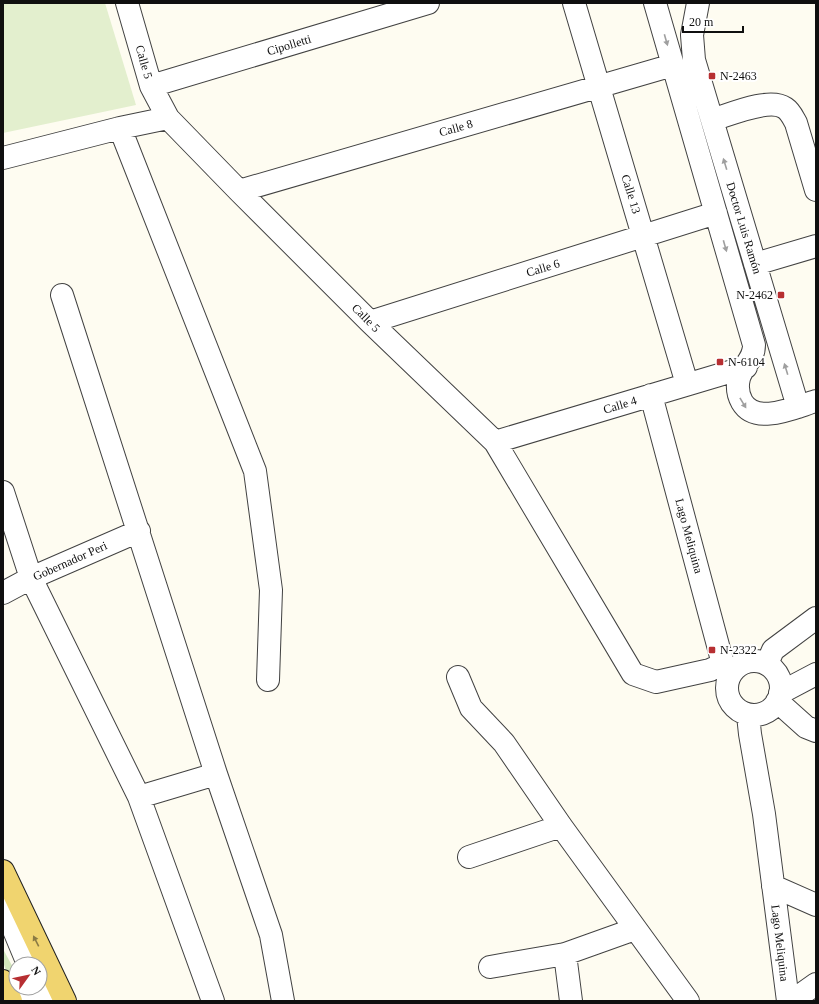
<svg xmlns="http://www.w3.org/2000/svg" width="819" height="1004" font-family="Georgia,serif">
  <rect width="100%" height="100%" fill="#fefcf1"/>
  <!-- green -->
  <path fill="#d2e7bc" d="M3 949 16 973V976L9 979 3 962Z"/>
  <!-- pitch -->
  <path fill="#e3efce" d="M3 3H105L136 105 3 133Z"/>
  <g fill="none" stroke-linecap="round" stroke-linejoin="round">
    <!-- minor casing -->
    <g stroke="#424242" stroke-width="24">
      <path id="minor" d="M127 3 151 86 168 118 239 191 370 322 495 442 633 674 656 682 710 670 723 664
        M574 3 687 384
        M655 3 754 345C754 360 743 365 739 378 737 386 738 395 742 402 756 426 795 407 816 401
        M698 3 692 35 694 60 798 407
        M151 86 428 3
        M712 120C729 115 769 97 785 108 791 112 793 118 796 123L816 190
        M120 128 255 471 271 590 268 680
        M3 158 120 128 168 118
        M239 191 673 65
        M755 264 816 246
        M62 295 216 774 139 797
        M370 322 716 213
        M651 395 723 664 730 675
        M495 442 746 367
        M3 492 31 578 139 797 213 1001
        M3 593 31 578 139 531
        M727 688a27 27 0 1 1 54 0a27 27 0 1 1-54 0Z
        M767 664 773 650 816 618
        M458 677 471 708 504 743 561 826 688 1001
        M780 693 816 674
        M777 701 806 727 816 731
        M748 715 750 734 764 814 788 1001
        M216 774 271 935 283 1001
        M469 857 561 826
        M773 886 816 905
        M3 904 28 964
        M565 954 571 1001
        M490 967 565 954 635 929
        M40 977 50 1001
        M27 988 32 1001
        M792 1001 816 984"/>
    </g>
    <!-- major casing -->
    <g stroke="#202020" stroke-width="24">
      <path id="major" d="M3 871 65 1001
        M3 981 11 1001"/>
    </g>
    <!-- minor -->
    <use href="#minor" stroke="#fff" stroke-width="22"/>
    <!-- major -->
    <use href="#major" stroke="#f0d46f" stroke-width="22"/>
  </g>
  <!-- one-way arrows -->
  <defs><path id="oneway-solid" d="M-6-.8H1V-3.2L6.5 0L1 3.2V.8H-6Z"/></defs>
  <g fill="#9f9f9f">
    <use href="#oneway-solid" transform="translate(666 40) rotate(74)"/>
    <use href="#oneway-solid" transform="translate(725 164) rotate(-107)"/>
    <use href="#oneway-solid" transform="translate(725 246) rotate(74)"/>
    <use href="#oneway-solid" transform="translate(786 369) rotate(-107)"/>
    <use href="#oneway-solid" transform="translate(743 403) rotate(59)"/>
  </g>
  <use fill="#8b7b44" href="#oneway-solid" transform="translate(36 941) rotate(-117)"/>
  <!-- markers -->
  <g fill="#b72f32" stroke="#fff" stroke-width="1.5">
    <rect x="708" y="72" width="8" height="8" rx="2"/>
    <rect x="777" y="291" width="8" height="8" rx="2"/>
    <rect x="716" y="358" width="8" height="8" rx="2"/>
    <rect x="708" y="646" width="8" height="8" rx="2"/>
  </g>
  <g text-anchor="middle" stroke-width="4" stroke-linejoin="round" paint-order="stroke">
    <!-- street labels -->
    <g font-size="12" fill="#0f0f0f" stroke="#fff">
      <text transform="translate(289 45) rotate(-17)" y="4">Cipolletti</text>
      <text transform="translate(144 62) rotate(74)" y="4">Calle 5</text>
      <text transform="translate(456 128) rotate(-16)" y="4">Calle 8</text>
      <text transform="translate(631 194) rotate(73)" y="4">Calle 13</text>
      <text transform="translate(744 228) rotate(73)" y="4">Doctor Luis Ramón</text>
      <text transform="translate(543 268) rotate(-17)" y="4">Calle 6</text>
      <text transform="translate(366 318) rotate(45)" y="4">Calle 5</text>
      <text transform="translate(620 405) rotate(-17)" y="4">Calle 4</text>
      <text transform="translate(689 536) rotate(75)" y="4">Lago Meliquina</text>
      <text transform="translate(70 561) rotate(-24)" y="4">Gobernador Peri</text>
      <text transform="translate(780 943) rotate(83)" y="4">Lago Meliquina</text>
    </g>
    <!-- poi labels -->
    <g font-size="12" fill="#0f0f0f" stroke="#fff" text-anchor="start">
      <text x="720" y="80">N-2463</text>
      <text x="773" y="299" text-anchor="end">N-2462</text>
      <text x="728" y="366">N-6104</text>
      <text x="720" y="654">N-2322</text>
    </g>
  </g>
  <!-- border -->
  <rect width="819" height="1004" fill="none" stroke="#0f0f0f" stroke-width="8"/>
  <!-- north arrow -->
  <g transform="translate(28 976) rotate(57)"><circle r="19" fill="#ffffff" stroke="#9f9f9f"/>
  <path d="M0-3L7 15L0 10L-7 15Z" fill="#b72f32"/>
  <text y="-6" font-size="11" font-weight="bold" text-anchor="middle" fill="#0f0f0f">N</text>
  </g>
  <!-- scale -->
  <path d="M683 26v6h60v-6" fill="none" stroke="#0f0f0f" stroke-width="2"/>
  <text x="689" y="26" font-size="12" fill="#0f0f0f" stroke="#ffffff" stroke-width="3" paint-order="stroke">20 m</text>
</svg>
